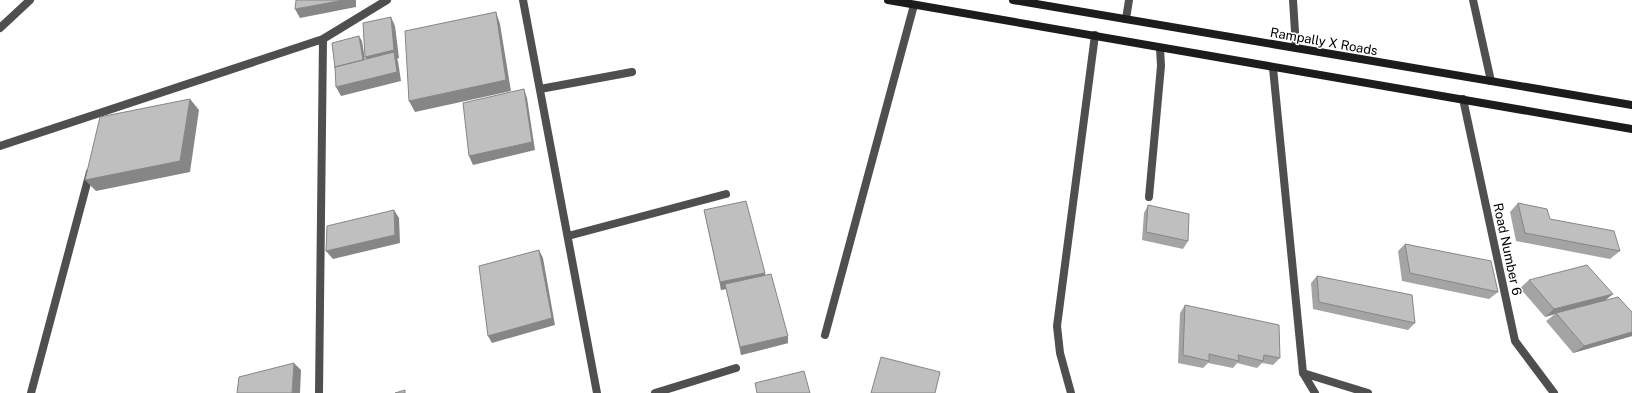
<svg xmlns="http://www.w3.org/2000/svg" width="1632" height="393" font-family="'Public Sans',sans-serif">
  <rect width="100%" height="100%" fill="#fff"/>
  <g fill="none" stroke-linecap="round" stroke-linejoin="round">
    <!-- service -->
    <path stroke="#4f4f4f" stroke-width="8" d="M1149 197 1161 66 1160 48"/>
    <!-- minor -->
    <path stroke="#4f4f4f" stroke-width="8" d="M523 0 597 393
      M1293 0 1296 48
      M1473 0 1491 81
      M1126 19 1129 0
      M0 28 30 0
      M1273 68 1303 373 1315 393
      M540 89 632 72
      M1463 99 1515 341 1554 393
      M0 146 323 39 387 0
      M568 236 726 194
      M825 335 914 5
      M1303 373 1368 393
      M31 393 90 172
      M319 393 323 39
      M655 393 736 368
      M1071 393 1060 353 1057 326 1095 35"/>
    <!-- secondary -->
    <path stroke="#1c1c1c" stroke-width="8" d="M888 0 1632 129
      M1013 0 1632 105"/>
  </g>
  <!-- wall -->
  <path fill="#a4a4a4" d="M1518 203 1550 219 1620 251 1610 259 1516 241 1510 212Z
    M1148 205 1188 241 1183 249 1142 240 1144 213Z
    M704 210 765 273V275L788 343 741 355 726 289 721 290Z
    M1405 244 1498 292 1489 299 1402 281 1398 251Z
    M1317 276 1415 323 1408 330 1313 309 1311 283Z
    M1529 280 1613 294 1605 300 1632 312V336L1573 353 1546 321 1555 314 1545 317 1520 288Z
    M1185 305 1280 358 1273 365 1262 363 1257 368 1237 363 1233 368 1208 363 1203 368 1178 363 1180 313Z"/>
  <!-- shaded-wall -->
  <path fill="#868686" d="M344 0H356V7L300 18 295 9Z
    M496 12 500 24 511 91 415 112 409 101Z
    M391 17 395 26 399 58 397 59 398 61 401 81 341 96 336 87 370 65 365 57Z
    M359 36 362 41 366 66 363 61Z
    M524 89 527 98 535 150 473 165 469 156Z
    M190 99 199 110 190 172 96 191 85 180Z
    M394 210 399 218 400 243 333 259 326 251Z
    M539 250 543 258 555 325 492 343 488 336Z
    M765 273 766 280 725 284 726 289 721 290 720 282Z
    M1613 294 1603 302 1556 313 1555 314 1545 317 1554 309Z
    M1632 332V336L1573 353 1584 346Z
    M788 336V343L741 355 740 347Z
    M294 363 301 370 300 393H292Z"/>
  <!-- building -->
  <path fill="#bfbfbf" stroke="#868686" d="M296 0H344L295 9Z
    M496 12 506 80 409 101 405 31Z
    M391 17 394 50 365 57 363 23Z
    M359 36 363 60 335 67V68L332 43Z
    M394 52 397 72 336 87 335 67Z
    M524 89 532 142 469 156 463 103Z
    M190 99 180 161 85 180 100 117Z
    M746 201 765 273 720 282 704 210Z
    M1518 203 1547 209 1550 219 1614 231 1620 251 1525 233Z
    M1148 205 1189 214 1188 241 1146 232Z
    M394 210 395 235 326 251 327 226Z
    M1405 244 1491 261 1498 292 1410 273Z
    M539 250 552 318 488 336 479 266Z
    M1587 265 1613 294 1554 309 1529 280Z
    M771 274 788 336 740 347 725 284Z
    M1317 276 1412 295 1415 323 1319 302Z
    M1618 297 1632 312V332L1584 346 1556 313Z
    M1185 305 1279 325 1280 358 1264 355 1263 361 1238 355 1239 361 1209 354V361L1183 355Z
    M881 357 940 372 935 393H871Z
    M294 363 292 393H237L239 377Z
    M804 371 810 393H757L755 383Z
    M405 390V393H395Z"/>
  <g text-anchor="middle" stroke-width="3" stroke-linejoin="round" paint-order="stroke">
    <!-- street labels -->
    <g font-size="13" fill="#000" stroke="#fff">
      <text transform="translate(1324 41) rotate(10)" y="5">Rampally X Roads</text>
      <text transform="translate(1508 249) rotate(78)" y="5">Road Number 6</text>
    </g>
  </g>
</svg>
